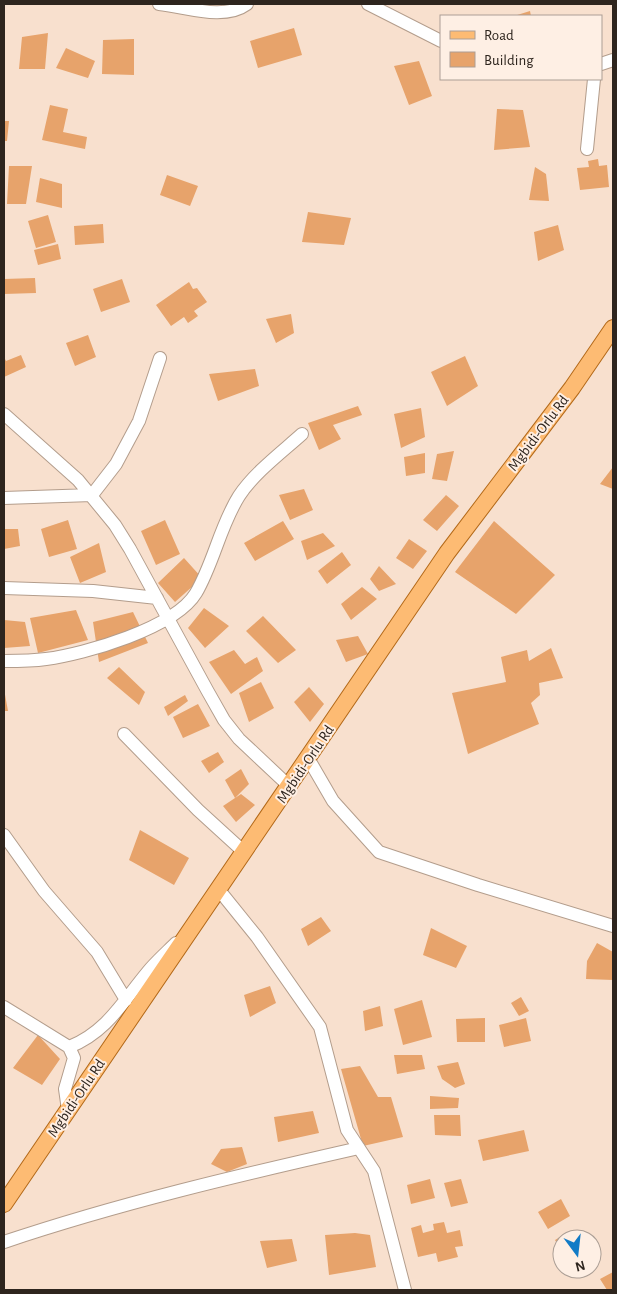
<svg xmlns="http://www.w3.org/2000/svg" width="617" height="1294" font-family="'Alegreya Sans',sans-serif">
  <rect width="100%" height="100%" fill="#f8e0ce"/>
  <!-- building -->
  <path fill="#e7a36b" d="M530 11 531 16H514Z
    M294 28 302 55 258 68 250 41Z
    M48 33 45 69H19L22 37Z
    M134 39V75L102 74 103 40Z
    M66 48 95 61 88 78 56 68Z
    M419 61 432 96 409 105 394 66Z
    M50 105 68 109 63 132 87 137 85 149 42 140Z
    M497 109 523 110 530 147 494 150Z
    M4 121H9L7 141H4Z
    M598 159 599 166 607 165 609 187 580 190 577 168 589 167 588 161Z
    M9 166H32L26 204H7Z
    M535 167 546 174 549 201 529 200Z
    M167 175 198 186 190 206 160 195Z
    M40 178 62 184V208L36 202Z
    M308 212 351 218 344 245 302 242Z
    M48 215 56 242 36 248 28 221Z
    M103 224 104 243 75 245 74 226Z
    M558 225 564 250 538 261 534 232Z
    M58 244 61 259 38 265 34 250Z
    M35 278 36 293 4 294V279Z
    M122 279 130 302 101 312 93 289Z
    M189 282 193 289 197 288 207 302 194 311 198 316 188 323 184 317 171 326 156 305Z
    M291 314 294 333 276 343 266 319Z
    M88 335 96 357 75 366 66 343Z
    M21 355 26 367 4 377V357L6 361Z
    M465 356 478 386 447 406 431 372Z
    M255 369 259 386 218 401 209 374Z
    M358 406 362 415 333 425 341 439 319 450 308 423Z
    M421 408 425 437 401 448 394 414Z
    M454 451 447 481 432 479 437 454Z
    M425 453V473L406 476 404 457Z
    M613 467V489L600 484Z
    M304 489 313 510 290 520 279 495Z
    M446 495 459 506 437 531 423 520Z
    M68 520 77 549 49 557 41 529Z
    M165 520 180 554 156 565 141 531Z
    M283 521 294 539 255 561 244 543Z
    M494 521 555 575 516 614 455 572Z
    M4 529H18L20 546 4 549Z
    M323 533 335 546 307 560 301 541Z
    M409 539 427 551 413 569 396 558Z
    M99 543 106 572 80 583 70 557Z
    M342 552 351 565 327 584 318 571Z
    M184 558 202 578 175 602 158 583Z
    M379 566 396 584 379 591 370 579Z
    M362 587 377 599 351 620 341 604Z
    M204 608 229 626 205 648 188 628Z
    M76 610 88 640 38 653 30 618Z
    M133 612 148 643 99 662 93 622Z
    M263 616 296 650 278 663 246 631Z
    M4 620 25 622 30 646 4 648Z
    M358 636 368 654 346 662 336 640Z
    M551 648 563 678 539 683 540 695 531 703 539 724 468 754 452 693 506 682 501 657 527 650 529 661Z
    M234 650 245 664 257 657 263 671 231 694 209 662Z
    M119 667 145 692 139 705 107 678Z
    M261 682 274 708 249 722 239 693Z
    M309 687 324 704 310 722 294 702Z
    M4 689 8 711H4Z
    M185 695 188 701 168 716 164 707Z
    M198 704 210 726 183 738 173 717Z
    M218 752 224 762 209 773 201 761Z
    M241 769 249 784 235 798 225 780Z
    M241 794 255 805 236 822 223 806Z
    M140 830 189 858 174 885 129 860Z
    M321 917 331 931 308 946 301 929Z
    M431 928 467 946 456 968 423 955Z
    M597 943 613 952V980L586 979 587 961Z
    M270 986 276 1003 250 1017 244 995Z
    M521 997 529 1011 519 1016 511 1003Z
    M422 1000 432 1037 403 1045 394 1009Z
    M380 1006 383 1026 365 1031 363 1011Z
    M485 1018V1042H457L456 1019Z
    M526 1018 531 1041 504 1047 499 1025Z
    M38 1035 60 1059 42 1085 13 1068Z
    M394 1055H422L425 1069 397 1074Z
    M458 1062 465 1084 455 1088 442 1079 437 1066Z
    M360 1066 378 1097H391L403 1137 363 1146 341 1069Z
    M430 1096 459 1098 458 1108 430 1109Z
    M313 1111 319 1133 278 1142 274 1117Z
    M434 1115H460L461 1136 435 1135Z
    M524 1130 529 1151 483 1161 478 1140Z
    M242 1147 247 1164 227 1172 211 1164 221 1149Z
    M430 1179 435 1198 411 1204 407 1185Z
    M461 1179 468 1203 451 1207 444 1183Z
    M561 1199 570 1216 548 1229 538 1212Z
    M444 1222 447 1233 460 1230 463 1246 455 1247 458 1257 438 1262 436 1253 418 1257 411 1228 421 1225 423 1233 434 1230 433 1224Z
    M355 1233 370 1235 376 1267 329 1275 325 1235Z
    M567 1233 571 1239H562V1251L555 1240Z
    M292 1239 297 1261 267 1268 260 1241Z
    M613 1272V1290H607L600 1279Z"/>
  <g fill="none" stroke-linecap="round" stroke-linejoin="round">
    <!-- minor casing -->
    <g stroke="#b39d8c" stroke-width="14">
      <path id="minor" d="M159 4C187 7 224 21 247 4
        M368 4 441 41
        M601 64 613 60
        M587 149 594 79
        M4 414 78 480 115 525 130 549 207 690 224 720 239 739 289 786
        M4 498 92 495 116 464 139 421 160 358
        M4 588 93 591 157 598
        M4 661C18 661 32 661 46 659 85 654 175 628 196 593 214 562 220 526 239 496 254 473 282 452 302 434
        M124 734 198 810 244 852
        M308 758 333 801 379 852 478 885 613 926
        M4 835 44 891 97 952 126 1000
        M219 890 257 937 320 1027 347 1130 374 1171 405 1290
        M4 1007 69 1047 74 1058 65 1089 68 1110
        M69 1047C108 1032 125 998 151 968 159 959 168 951 176 943
        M4 1242C120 1203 240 1175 359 1148"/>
    </g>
    <!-- major casing -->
    <g stroke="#b36919" stroke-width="18">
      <path id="major" d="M4 1204 447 553 572 388 613 328"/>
    </g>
    <!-- minor -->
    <use href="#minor" stroke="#fff" stroke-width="12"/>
    <!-- major -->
    <use href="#major" stroke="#fdbb73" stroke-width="16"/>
  </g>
  <g text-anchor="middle" stroke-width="4" stroke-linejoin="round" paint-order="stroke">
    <!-- street labels -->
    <g font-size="15" fill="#2e251e" stroke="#feefe4">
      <text transform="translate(538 433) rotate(-53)" y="5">Mgbidi-Orlu Rd</text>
      <text transform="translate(305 764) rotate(-56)" y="5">Mgbidi-Orlu Rd</text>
      <text transform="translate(76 1098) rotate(-56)" y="5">Mgbidi-Orlu Rd</text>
    </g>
  </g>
  <!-- border -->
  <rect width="617" height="1294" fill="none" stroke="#2e251e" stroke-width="10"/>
  <!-- legend -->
  <rect x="440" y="15" width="162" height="65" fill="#feefe4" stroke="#ab9e95"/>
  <rect x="450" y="31" width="25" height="8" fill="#fdbb73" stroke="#ab9e95"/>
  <text x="484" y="40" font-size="15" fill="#2e251e">Road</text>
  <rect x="450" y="52" width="25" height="15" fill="#e7a36b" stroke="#ab9e95"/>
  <text x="484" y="65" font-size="15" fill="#2e251e">Building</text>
  <!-- north arrow -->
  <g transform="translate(577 1254) rotate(165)"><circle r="24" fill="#feefe4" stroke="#ab9e95"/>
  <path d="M0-4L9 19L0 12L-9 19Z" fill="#127bc6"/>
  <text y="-8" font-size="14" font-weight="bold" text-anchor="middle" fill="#2e251e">N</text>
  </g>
</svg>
